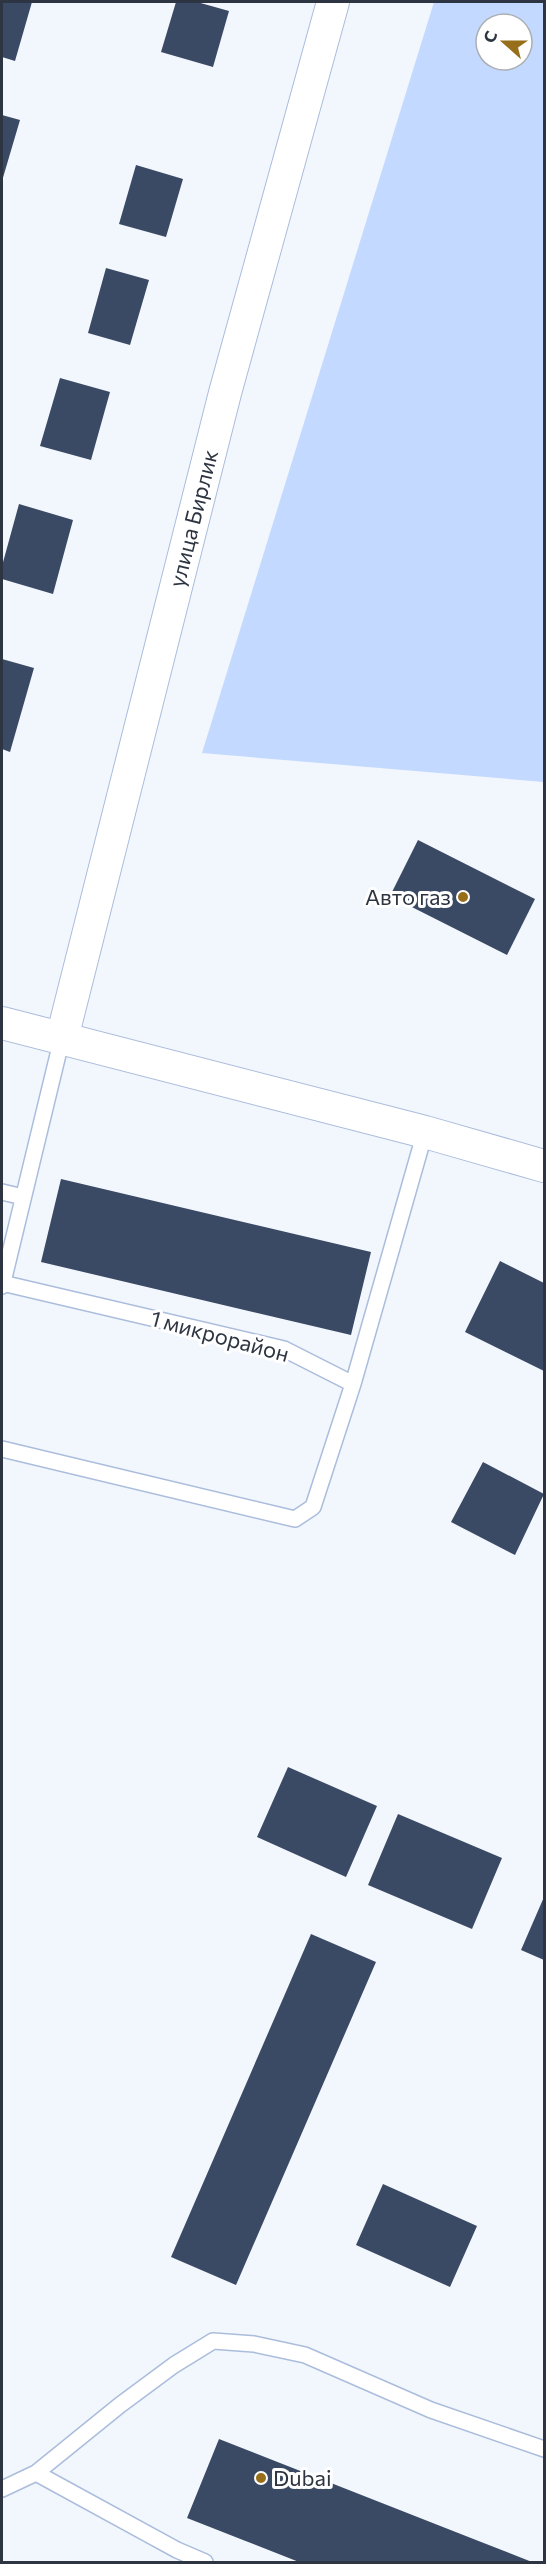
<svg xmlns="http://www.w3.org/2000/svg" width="546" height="2564" font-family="Commissioner,sans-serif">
  <rect width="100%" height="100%" fill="#f2f6fd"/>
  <!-- green -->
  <path fill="#c3d9ff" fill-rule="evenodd" d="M434 2H544V782L202 753ZM486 24H522V60H486Z"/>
  <!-- building -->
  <path fill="#3b4a64" d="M2 2H32L15 61 2 57Z
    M176 2H197L229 11 213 67 161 52Z
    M2 115 20 120 2 181Z
    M136 165 183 179 166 237 119 224Z
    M106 268 149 280 130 345 88 333Z
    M60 378 110 392 91 460 40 446Z
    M19 504 73 520 53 594 2 579V566Z
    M2 659 34 668 10 752 2 749Z
    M418 840 535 899 507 955 390 896Z
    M61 1179 371 1252 351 1335 41 1262Z
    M500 1261 544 1283V1371L465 1332Z
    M483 1462 544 1494 515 1555 451 1522Z
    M288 1767 377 1806 346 1877 257 1837Z
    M398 1814 502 1858 472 1929 368 1885Z
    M544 1897V1960L521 1950Z
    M311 1934 376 1962 236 2285 171 2257Z
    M383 2184 477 2226 450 2287 356 2245Z
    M219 2439 532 2562H299L187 2518Z"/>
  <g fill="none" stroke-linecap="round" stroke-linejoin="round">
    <!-- lane casing -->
    <g stroke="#abbddc" stroke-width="18">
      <path id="lane" d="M2 1192 23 1197
        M2 1283 284 1349 353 1384 425 1132
        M2 1286 62 1038
        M2 1449 295 1519 313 1507 353 1384
        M36 2473 120 2405 174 2365 213 2341 254 2344 305 2355 431 2410 544 2449
        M2 2489 36 2473 177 2550 205 2562"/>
    </g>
    <!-- street casing -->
    <g stroke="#abbddc" stroke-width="34">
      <g id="street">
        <path d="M2 1023 425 1132 544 1166"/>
        <path id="s1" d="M62 1038 225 393 333 2"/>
      </g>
    </g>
    <!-- lane -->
    <use href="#lane" stroke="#fff" stroke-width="15"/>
    <!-- street -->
    <use href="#street" stroke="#fff" stroke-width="32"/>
  </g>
  <!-- markers -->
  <g fill="#976f1b" stroke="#fff" stroke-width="2">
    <circle cx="463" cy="897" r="6"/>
    <circle cx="261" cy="2478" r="6"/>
  </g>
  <g text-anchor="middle" stroke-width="6" stroke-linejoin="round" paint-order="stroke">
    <!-- street labels -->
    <g font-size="22" fill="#2e3542" stroke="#fff">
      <text dy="8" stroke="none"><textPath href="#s1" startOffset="536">улица Бирлик</textPath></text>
      <text transform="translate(220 1336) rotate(15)" y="8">1 микрорайон</text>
    </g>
    <!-- poi labels -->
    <g font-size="22" fill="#2e3542" stroke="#fff" text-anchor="end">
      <text x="451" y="905">Авто газ</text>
      <text x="273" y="2486" text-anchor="start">Dubai</text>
    </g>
  </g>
  <!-- border -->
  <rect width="546" height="2564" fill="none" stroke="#2e3542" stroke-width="6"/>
  <!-- north arrow -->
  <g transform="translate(504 42) rotate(291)"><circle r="28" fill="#ffffff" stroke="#abaeb3" stroke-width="1.5"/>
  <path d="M0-4.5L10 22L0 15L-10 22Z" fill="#976f1b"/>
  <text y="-9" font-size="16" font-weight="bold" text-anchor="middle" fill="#2e3542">С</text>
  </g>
</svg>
